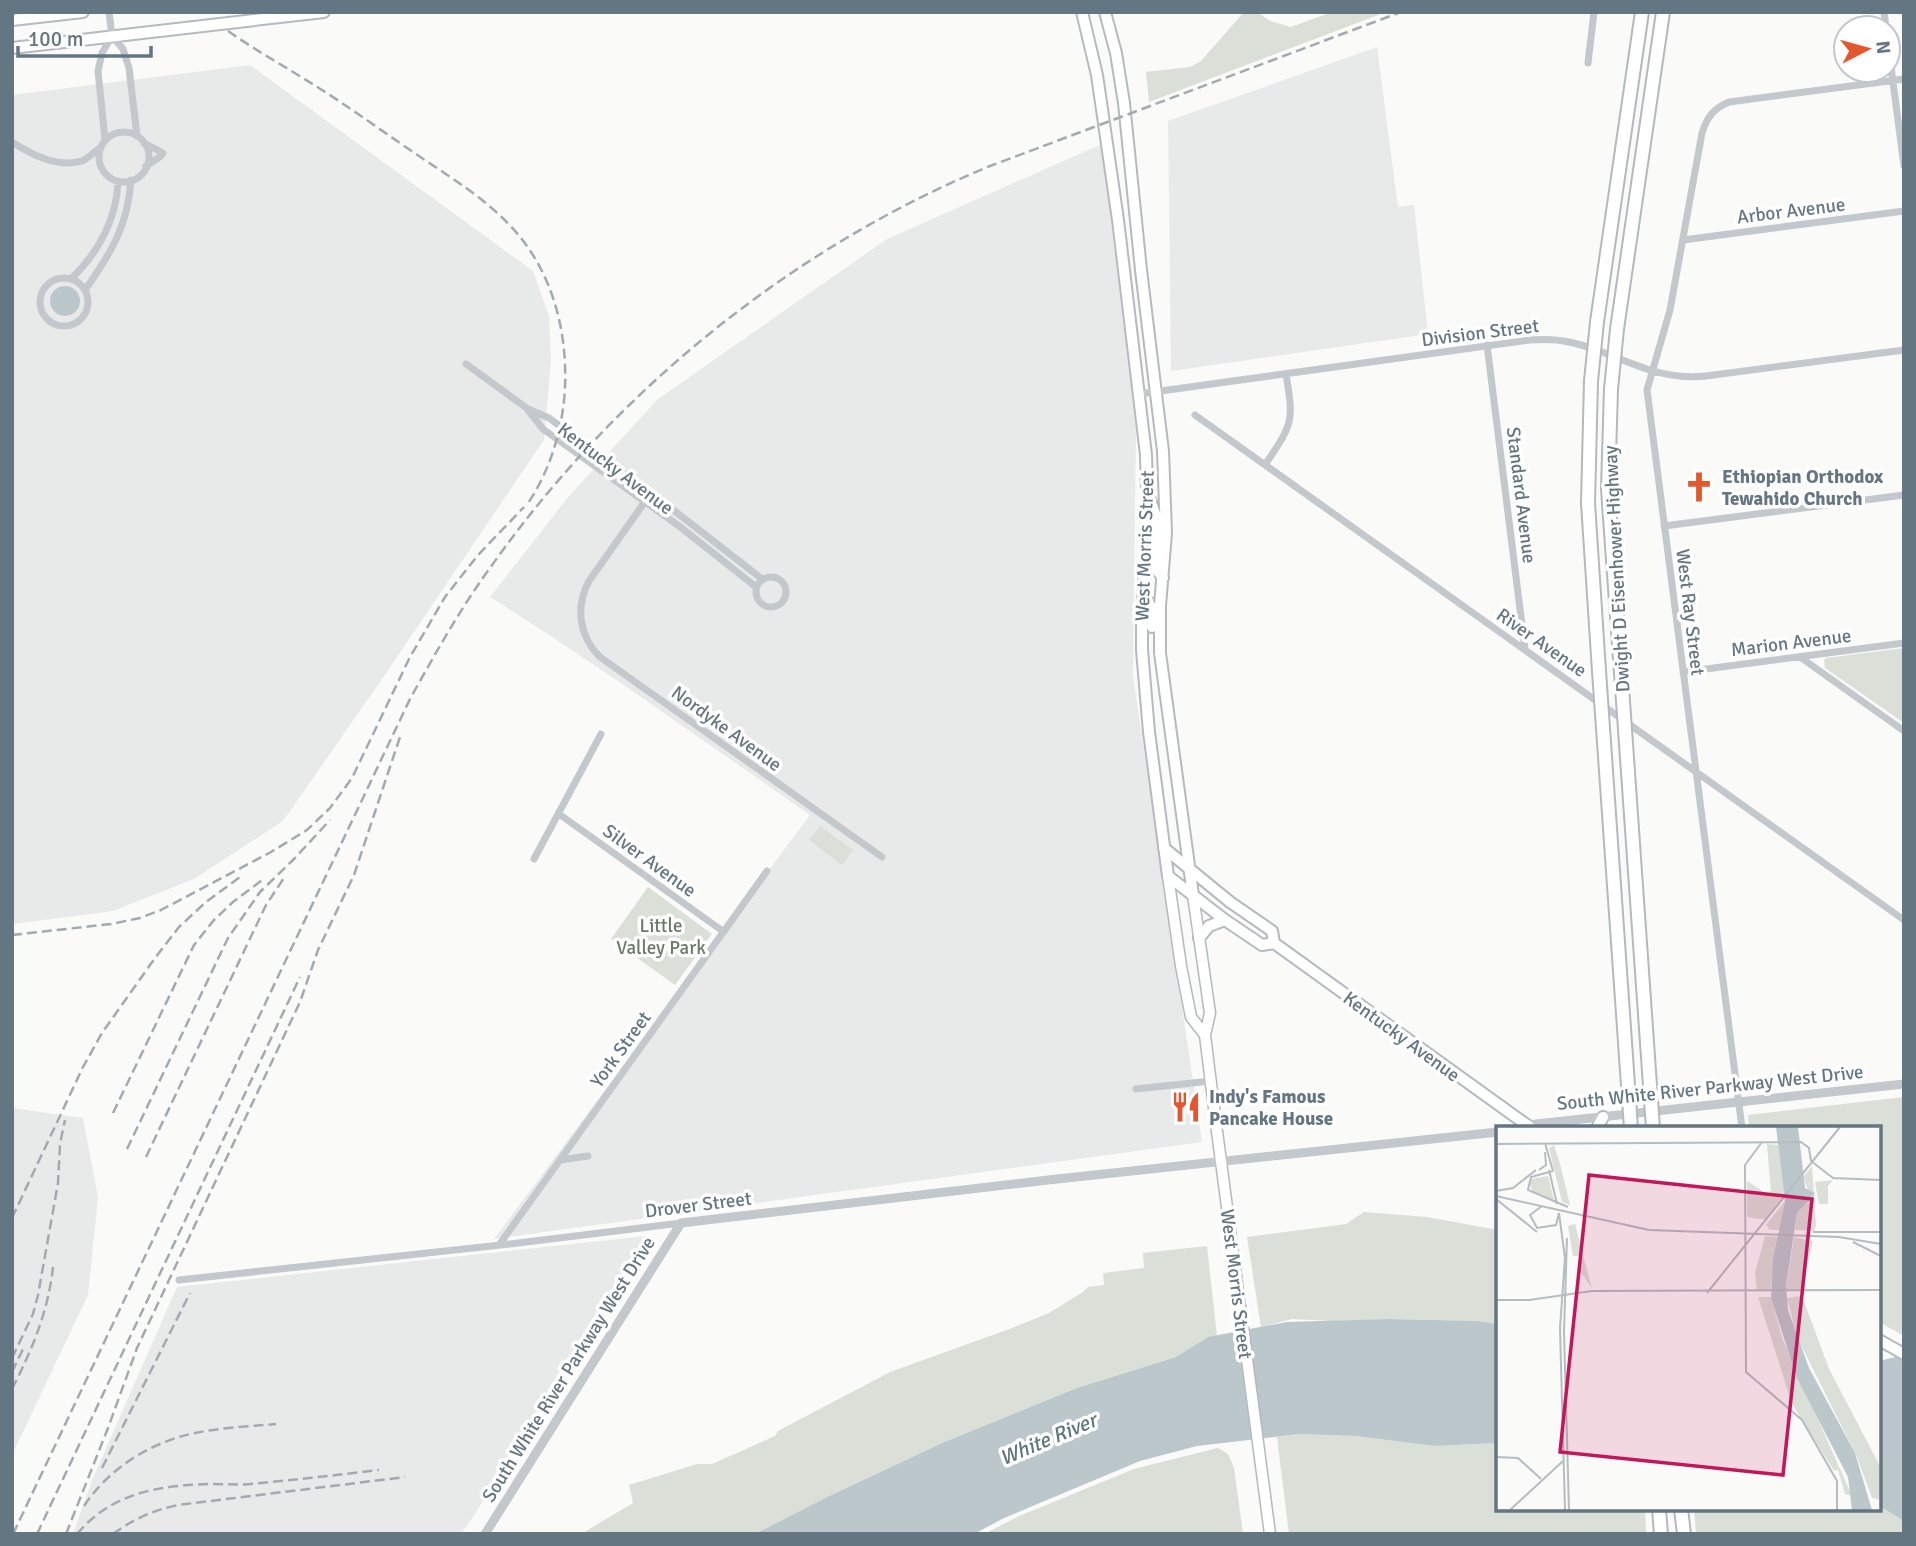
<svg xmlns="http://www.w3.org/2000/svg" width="1916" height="1546" font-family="Signika,sans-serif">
  <rect width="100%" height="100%" fill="#fafaf8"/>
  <!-- built -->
  <path fill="#e8e9e9" d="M1377 47 1398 207 1414 205 1428 334 1171 371 1168 121Z
    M250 65 533 271 549 316 551 361 544 440 380 682 283 821 194 879 113 911 12 924V95Z
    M1102 144 1136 430 1133 676 1202 1142 494 1239 810 815 621 683 548 634 490 597 569 496 658 399 887 239Z
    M12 1108 83 1118 98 1197 88 1295 12 1455Z
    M646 1236 473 1517 461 1534H73L92 1480 177 1287Z"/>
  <!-- green -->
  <path fill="#dadfd7" d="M1244 12H1257L1270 21 1291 27 1332 12H1386L1149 102 1146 72 1190 67 1201 61Z
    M1904 648V723L1825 668 1824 660 1826 658Z
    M820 826 853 850 842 865 809 840Z
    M648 887 712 934 675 985 611 939Z
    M1904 1097V1336L1879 1322V1128H1749L1748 1115Z
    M1364 1212 1427 1217 1498 1230V1324L1478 1321 1392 1319 1333 1321 1292 1319 1261 1327 1247 1237 1346 1224Z
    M1207 1246 1217 1336 1208 1337 1176 1357 1077 1388 942 1443 825 1498 755 1534H581L633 1503 629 1485 697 1464H712L775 1436 778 1431 890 1372 1015 1327 1049 1313 1083 1292 1088 1287 1104 1285 1103 1273 1144 1268 1143 1253Z
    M1300 1434 1355 1436 1435 1446 1498 1443V1509H1645L1646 1534H1289L1277 1437Z
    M1218 1448 1228 1454 1234 1468 1243 1534H984L1017 1517 1134 1469Z
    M1879 1506 1904 1521V1534H1696L1694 1509H1879Z"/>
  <!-- water -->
  <path fill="#bbc7cb" d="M50 301a15 15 0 1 1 30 0a15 15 0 1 1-30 0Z
    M1390 1319 1478 1321 1498 1324V1443L1435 1446 1355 1436 1300 1434 1197 1446 1140 1461 1002 1519 974 1534H755L825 1498 942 1443 1077 1388 1176 1357 1208 1337 1287 1322Z
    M1904 1355V1521L1879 1506V1361Z"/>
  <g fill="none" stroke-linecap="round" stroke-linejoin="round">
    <!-- secondary casing -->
    <g stroke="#b3babf" stroke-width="13">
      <path id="secondary" d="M1168 876 1181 966 1191 1017 1205 1035
        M1193 895 1210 1013 1205 1035 1215 1116 1270 1534"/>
    </g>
    <!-- primary casing -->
    <g stroke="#b5babe" stroke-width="14">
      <path id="primary" d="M1082 12 1097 75 1118 220 1146 455 1148 526 1142 617V650L1149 732 1168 876 1225 920 1262 945 1274 943
        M1105 12 1116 53 1124 103 1141 270 1163 451 1166 533 1160 606V653L1193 895
        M12 20 83 12
        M12 48 324 12
        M1150 500 1157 519 1155 567 1163 578
        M1144 595 1153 610 1152 627
        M1164 848 1230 902 1272 931 1274 943 1531 1128
        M1199 938 1209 926 1225 920
        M1597 1128 1603 1117
        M1879 1340 1904 1354"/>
    </g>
    <!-- motorway casing -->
    <g stroke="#b4b9bd" stroke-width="16">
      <path id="motorway" d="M1597 322 1642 12
        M1617 329 1663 12
        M1591 381 1588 503 1599 671
        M1611 389 1608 489 1622 687
        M1659 1509 1661 1534
        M1681 1509 1684 1534"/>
    </g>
    <!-- minor -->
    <path stroke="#c3c8cc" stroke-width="7" d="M109 12 112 36 123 49 129 68 137 136
      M1884 12 1886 28
      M1888 44 1904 166
      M1588 63 1594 12
      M99 157a25 25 0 1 1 50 0a25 25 0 1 1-50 0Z
      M105 140 98 71 102 53 112 36
      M12 142C32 155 57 168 82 161 87 159 94 152 100 148
      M144 143 163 153 161 156 146 166
      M1683 240 1904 211
      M40 302a24 24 0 1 1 48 0a24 24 0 1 1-48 0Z
      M71 279C98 253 117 219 118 181
      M85 290C111 253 128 226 131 180
      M1487 345 1525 649
      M466 364 528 409 549 418 667 505 762 579
      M1139 394 1530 340C1543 339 1556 339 1569 342 1618 352 1651 382 1706 376L1904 350
      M528 410 543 429 679 526 756 587
      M1195 415 1904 920
      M1265 465C1293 423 1294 423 1286 374
      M651 493 589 581C575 607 579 636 600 657L882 857
      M1664 526 1904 495
      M756 592a15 15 0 1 1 30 0a15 15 0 1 1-30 0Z
      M1800 657 1904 731
      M1683 672 1904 643
      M559 814 724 932
      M534 859 601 734
      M1136 1089 1211 1081
      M1742 1128 1647 390 1670 310 1702 133C1707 117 1714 108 1729 102L1904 79
      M560 1160 588 1156
      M499 1245 767 871
      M179 1280 510 1244 681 1223"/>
    <!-- tertiary -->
    <path stroke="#c3c8cc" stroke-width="9" d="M1520 1128 1527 1125 1904 1084
      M485 1534 681 1223 1057 1179 1498 1132"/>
    <!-- secondary -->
    <use href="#secondary" stroke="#fff" stroke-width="10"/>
    <!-- primary -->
    <use href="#primary" stroke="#fff" stroke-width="10"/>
    <!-- motorway -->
    <use href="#motorway" stroke="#fff" stroke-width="12"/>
    <!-- rail -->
    <path stroke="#a2aab0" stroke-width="2.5" stroke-dasharray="10 5" stroke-linecap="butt" d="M228 31C258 52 291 70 322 90 355 111 386 134 419 156 459 183 504 210 531 252 557 292 567 340 565 388 563 428 550 471 528 503
      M12 935 111 924 140 918 161 910 271 852 307 830 330 808 352 778 410 657 445 597 478 555 524 507
      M113 1113 194 945 214 920 233 902 265 878
      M127 1149 228 938 260 892 294 859 330 820
      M146 1157 266 905 284 878
      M12 1218 83 1067 102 1033 155 958 179 927 206 902 240 877
      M12 1358 33 1314 38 1295 58 1183 60 1144 65 1120
      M12 1372 23 1349
      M12 1389C32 1350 48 1312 53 1267
      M102 1468 190 1293
      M84 1506C106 1473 140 1449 179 1437 209 1428 244 1427 276 1424
      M13 1534 410 699C435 654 460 609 490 568 614 392 791 248 990 166L1401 12
      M37 1534 300 977
      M66 1534 108 1428 137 1348 300 1002 318 950 354 875 400 737
      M77 1534C112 1492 161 1485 213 1484 226 1484 238 1485 251 1484 294 1480 336 1475 379 1470
      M113 1534C133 1519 154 1510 178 1505L405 1477"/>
    <!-- motorway-bridge casing -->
    <g stroke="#b4b9bd" stroke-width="16" stroke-linecap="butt">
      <path id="motorway-bridge" d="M1591 381 1597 322
        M1611 389 1617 329
        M1599 671 1631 1128
        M1622 687 1653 1128"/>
    </g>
    <!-- motorway-bridge -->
    <use href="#motorway-bridge" stroke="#fff" stroke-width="12"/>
  </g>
  <!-- icons -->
  <defs>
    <g id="church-bare" transform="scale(2.415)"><path d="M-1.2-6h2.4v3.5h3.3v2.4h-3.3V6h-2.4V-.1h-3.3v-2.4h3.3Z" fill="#e4572e" stroke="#fff" stroke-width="2.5" paint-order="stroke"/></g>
    <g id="restaurant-bare" transform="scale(2.415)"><path d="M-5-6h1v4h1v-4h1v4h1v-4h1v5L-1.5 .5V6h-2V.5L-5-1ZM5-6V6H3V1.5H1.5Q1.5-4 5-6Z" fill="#e4572e" stroke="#fff" stroke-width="2.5" paint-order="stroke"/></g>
  </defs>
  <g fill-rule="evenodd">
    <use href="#church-bare" x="1699" y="487"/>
    <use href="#restaurant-bare" x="1186" y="1107"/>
  </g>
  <g text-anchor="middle" stroke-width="7" stroke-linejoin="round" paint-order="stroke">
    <!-- street labels -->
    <g font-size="19" fill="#657683" stroke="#fff">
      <text transform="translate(1791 210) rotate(-7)" y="7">Arbor Avenue</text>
      <text transform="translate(1480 332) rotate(-7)" y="7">Division Street</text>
      <text transform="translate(616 468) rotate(37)" y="7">Kentucky Avenue</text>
      <text transform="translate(1522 495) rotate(83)" y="7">Standard Avenue</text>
      <text transform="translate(1144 546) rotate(-88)" y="7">West Morris Street</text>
      <text transform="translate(1616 569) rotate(-93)" y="7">Dwight D Eisenhower Highway</text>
      <text transform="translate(1691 612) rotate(83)" y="7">West Ray Street</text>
      <text transform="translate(1542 642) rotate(35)" y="7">River Avenue</text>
      <text transform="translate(1791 642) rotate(-7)" y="7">Marion Avenue</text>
      <text transform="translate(727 728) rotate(36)" y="7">Nordyke Avenue</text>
      <text transform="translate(650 860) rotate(36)" y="7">Silver Avenue</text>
      <text transform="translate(1402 1036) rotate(36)" y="7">Kentucky Avenue</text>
      <text transform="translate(620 1049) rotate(-54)" y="7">York Street</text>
      <text transform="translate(1710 1087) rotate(-6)" y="7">South White River Parkway West Drive</text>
      <text transform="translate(698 1204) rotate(-7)" y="7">Drover Street</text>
      <text transform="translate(1237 1284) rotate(83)" y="7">West Morris Street</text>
      <text transform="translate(568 1369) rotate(-58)" y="7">South White River Parkway West Drive</text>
    </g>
    <!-- poi labels -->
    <g font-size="19" font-weight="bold" fill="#657683" stroke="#fff" text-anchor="start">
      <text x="1722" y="483">Ethiopian Orthodox<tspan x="1722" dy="22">Tewahido Church</tspan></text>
      <text x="1209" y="1103">Indy's Famous<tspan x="1209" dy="22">Pancake House</tspan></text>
    </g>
    <!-- park labels -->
    <g font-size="19" fill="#687a64" stroke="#fff">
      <text x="661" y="932">Little<tspan x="661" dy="22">Valley Park</tspan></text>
    </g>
    <!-- water labels -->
    <g font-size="21" font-style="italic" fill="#60757c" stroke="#fff">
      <text transform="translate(1048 1439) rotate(-23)" y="7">White River</text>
    </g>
  </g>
  <!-- overview -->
  <g transform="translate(1496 1126)">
    <rect width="385" height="385" fill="#fafaf8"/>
    <path d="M271 18 282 19 288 68 269 93H263L251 91V55L271 68 275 66ZM58 19 64 38 74 79 66 76 53 22ZM316 40 320 100 318 105 299 104 301 87 313 66 307 51ZM52 50 58 74 37 67 34 58 35 53ZM337 54 332 60V78H323L319 56ZM289 75 286 104H274L270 99ZM79 98 92 148 96 162 84 146V130H77L72 100ZM269 110 284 111 274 164 261 165 259 147ZM298 111 317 115 305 163H290ZM306 170 333 243 385 342V374L376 372 361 331 301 211 291 172ZM262 171H275L286 212 356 370 349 368 342 344 338 345 296 278Z" fill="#dadfd7"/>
    <path d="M280 1H302L309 62 319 67 301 87 290 160 292 184 313 242 359 327 376 384H356L352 351 301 252 275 172 277 133 289 76Z" fill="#bbc7cb"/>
    <path fill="none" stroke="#b5bdc2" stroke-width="2" d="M266 16 249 39 250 246 306 294 341 355V384M49 17 57 45M0 18 305 16 313 22 315 35M315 35 337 52 385 54M43 44 50 39 49 26M53 44 61 78M57 45 35 51 32 64 72 81M0 65 17 62 40 44M0 70 153 104 343 111 385 118M0 73 41 106M46 80 34 89 41 102 60 99 63 87M63 87 69 132 64 202 69 384M317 106H385M71 112 68 206 73 384M357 116 385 130M211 167 344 1M0 174H35M33 174 96 165 385 164M0 331 22 332 45 353M14 384 67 335"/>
    <path fill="#c2185b" fill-opacity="0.15" stroke="#c2185b" stroke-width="3.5" d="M93 49 316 73 287 349 64 326Z"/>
    <rect width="385" height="385" fill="none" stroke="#657683" stroke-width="3.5"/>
  </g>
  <!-- border -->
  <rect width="1916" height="1546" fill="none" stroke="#657683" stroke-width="28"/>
  <!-- north arrow -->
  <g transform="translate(1867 49) rotate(84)"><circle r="33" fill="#ffffff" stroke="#c1c8cd" stroke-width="2"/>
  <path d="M0-5L12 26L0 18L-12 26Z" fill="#e4572e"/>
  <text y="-10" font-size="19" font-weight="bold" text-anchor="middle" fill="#657683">N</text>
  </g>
  <!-- scale -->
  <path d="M18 46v10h133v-10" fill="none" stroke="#657683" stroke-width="3.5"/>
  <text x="28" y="46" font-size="21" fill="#657683" stroke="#ffffff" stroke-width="5" paint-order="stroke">100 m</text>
</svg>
